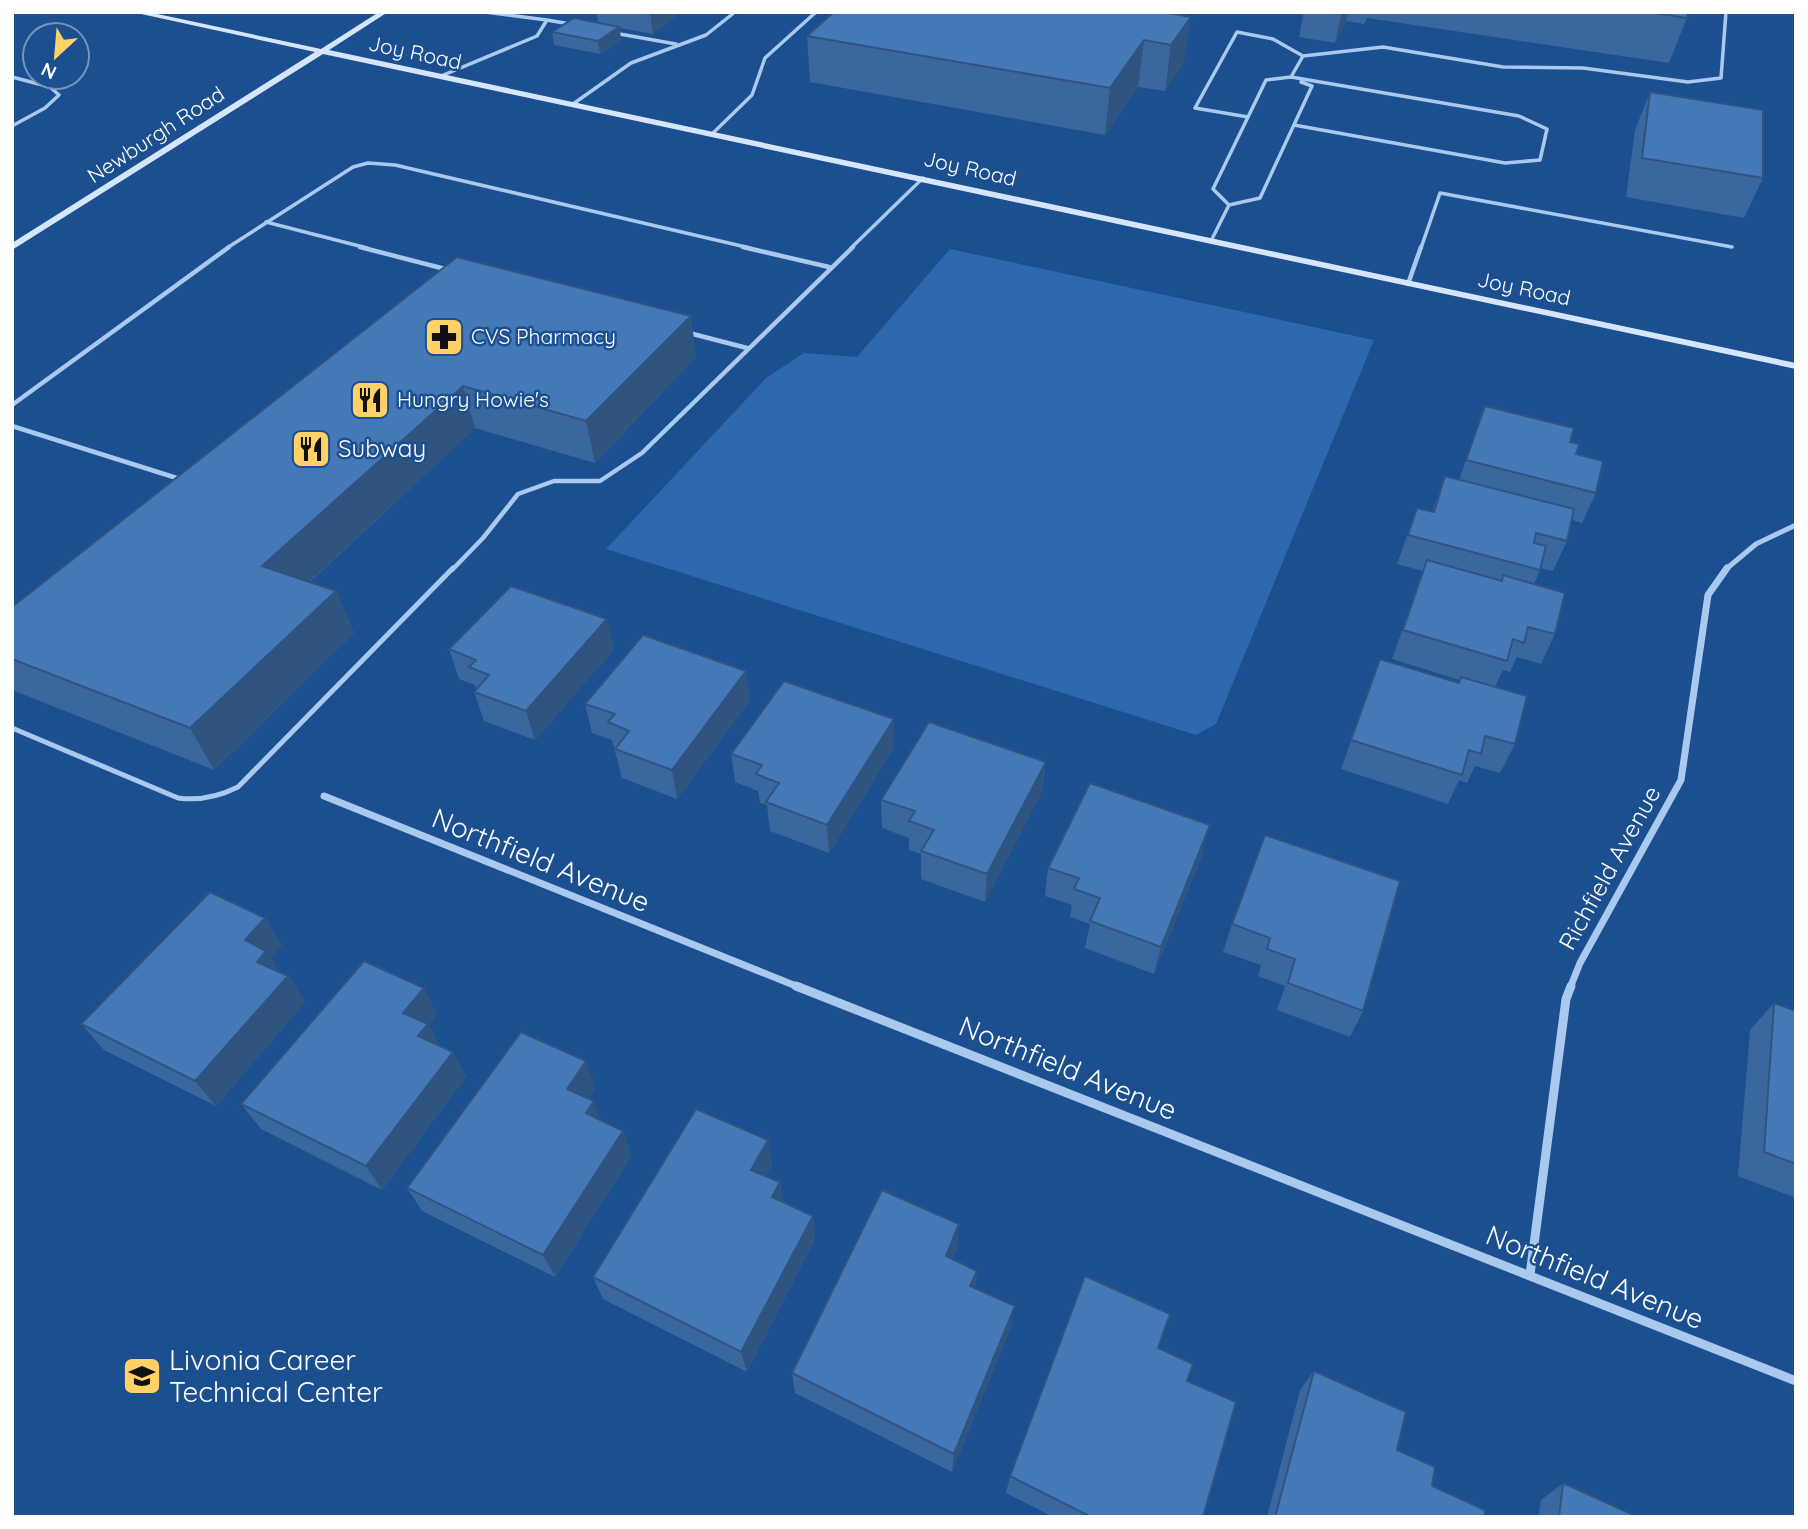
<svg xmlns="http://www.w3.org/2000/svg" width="1808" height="1529" font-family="Quicksand,sans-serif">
  <rect width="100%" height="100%" fill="#1b4f8f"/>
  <!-- green -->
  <path fill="#2e69ad" d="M950 249 1374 340 1216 724 1196 735 606 549 766 378 804 353 857 357Z"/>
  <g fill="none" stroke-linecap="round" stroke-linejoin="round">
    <!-- lane-far2 -->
    <path stroke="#a9c9ee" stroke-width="3.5" d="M547 20 570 24
      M614 33 676 44
      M441 76 537 36 547 20 485 12
      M12 77 50 87 59 95 45 108 12 126
      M1291 77 1303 56 1383 47 1503 67 1583 68 1688 82 1721 78 1726 12
      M573 104 631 63 706 35 735 12
      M1248 117 1195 108 1237 32 1273 39 1303 56
      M712 134 752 95 765 58 816 12
      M1229 205 1213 189 1266 80 1291 77 1519 116 1547 129 1540 160 1505 163 1294 125
      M266 222 367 248
      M1211 241 1229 205 1260 198 1312 86 1301 82
      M227 248 353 167 368 163 395 165 750 248
      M851 248 923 178
      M1421 248 1440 193 1732 247"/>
    <!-- lane-far1 -->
    <path stroke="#a9c9ee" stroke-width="4.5" d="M360 247 449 270
      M743 247 829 267
      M1408 284 1421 247
      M689 333 747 348
      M12 405 229 247
      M12 426 183 480
      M452 570 483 538 518 494 554 481H600L642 453 853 247"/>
    <!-- lane -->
    <path stroke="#a9c9ee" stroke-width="5" d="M12 728 178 798C200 801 218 797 238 787L453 568"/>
    <!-- street-far2 -->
    <path stroke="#a9c9ee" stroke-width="5" d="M1725 570 1756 544 1796 525"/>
    <!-- street-far1 -->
    <path stroke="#a9c9ee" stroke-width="7" d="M324 796 801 988
      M1570 988 1580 963 1681 780 1708 595 1727 568"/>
    <!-- street -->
    <path stroke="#a9c9ee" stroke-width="9" d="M796 986 1796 1381
      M1530 1275 1566 999 1571 986"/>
    <!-- secondary -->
    <path fill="#d6e6fa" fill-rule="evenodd" d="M132 12H148L321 49 379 12H388L329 50 1796 363V369L323 54 12 250V243L315 52Z"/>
  </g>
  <!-- wall -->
  <path fill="#3a679d" d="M596 12H680L653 34 620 28 621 40 600 54 554 45 552 32 598 22Z
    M1294 12H1688L1687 18 1669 63 1367 18 1364 24 1346 21 1335 43 1299 37 1303 15 1294 13Z
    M1186 16 1184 62 1165 91 1138 87 1105 135 810 82 807 36Z
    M1650 92 1763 178 1744 218 1626 197 1635 130Z
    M457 257 691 316 696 357 595 463 475 428 310 582 336 591 354 633 214 770 12 690V607Z
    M1485 406 1570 442 1596 493 1582 523 1572 520 1567 541 1553 571 1541 568 1534 584 1555 634 1541 664 1517 657 1510 672 1503 670 1495 687 1515 744 1500 773 1475 766 1467 783 1459 780 1448 804 1341 769 1380 659 1458 683 1459 680 1392 659 1423 571 1397 564 1417 508 1432 512 1445 476 1459 480Z
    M449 649H614L535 740 484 721 474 692 476 689 475 685 459 679Z
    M750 700 677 799 622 778 612 740 592 733 585 704Z
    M894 748 829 853 770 831 767 805 760 803 758 791 735 782 731 754Z
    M1046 762 1042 791 985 902 921 879V854L909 850V838L882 828 881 800Z
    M1265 835 1363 1011 1350 1037 1277 1010 1285 986 1258 976 1261 965 1223 952 1232 924Z
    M1203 853 1154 974 1085 948 1090 924 1070 917 1072 905 1045 896 1048 868Z
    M265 918 282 945 271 958 279 972 288 976 305 1002 216 1106 104 1050 81 1024Z
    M1774 1003 1796 1011V1198L1738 1176 1750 1030Z
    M437 1014 429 1025 439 1045 453 1052 466 1077 382 1190 261 1129 241 1104Z
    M595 1087 588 1098 601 1121 623 1131 631 1156 555 1277 422 1211 407 1188Z
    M768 1140 772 1165 765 1176 780 1182 783 1202 813 1216 815 1239 747 1372 603 1299 593 1277Z
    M958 1247 952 1259 977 1271 975 1288 1011 1327 952 1472 795 1393 792 1373Z
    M1158 1348 1203 1517H1053L1006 1493 1010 1476Z
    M1314 1371 1397 1450 1432 1486 1484 1517H1267L1300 1390Z
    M1563 1483 1638 1517H1538L1541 1500Z"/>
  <!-- shaded-wall -->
  <path fill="#305480" d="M650 12H680L653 34Z
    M1163 12H1188L1166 44Z
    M1342 12H1348L1346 21 1335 43Z
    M1191 17 1184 62 1165 91 1171 45Z
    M619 27 621 40 600 54 598 41Z
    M1144 40 1138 87 1105 135 1110 88Z
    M691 316 696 357 595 463 586 421Z
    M463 386 475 428 281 608 262 566Z
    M336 591 354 633 214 770 190 728Z
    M607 619 614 649 535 740 526 711Z
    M746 671 750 700 677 799 672 770Z
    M894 719V748L829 853 827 825Z
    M1046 762 1042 791 985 902 987 874Z
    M1210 825 1203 853 1154 974 1161 947Z
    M265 918 282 945 271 958 283 978 274 989 245 940Z
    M288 976 305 1002 216 1106 195 1081Z
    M424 988 437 1014 429 1025 442 1050 417 1039 403 1013Z
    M453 1052 466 1077 382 1190 366 1166Z
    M586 1061 595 1087 577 1114 567 1089Z
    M594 1101 603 1126 586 1113Z
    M623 1131 631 1156 555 1277 543 1255Z
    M768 1140 772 1165 755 1194 751 1170Z
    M780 1182 784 1206 772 1197Z
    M813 1216 815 1239 747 1372 741 1352Z
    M959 1224 958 1247 944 1278 946 1256Z
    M977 1271 975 1293 970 1286Z
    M1015 1306 1011 1327 952 1472 954 1454Z"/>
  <!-- building -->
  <path fill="#4478b7" stroke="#305480" stroke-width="2" d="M834 12H1163L1191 17 1171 45 1144 40 1110 88 807 36Z
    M1650 12H1688L1687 18Z
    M574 18 619 27 598 41 552 32Z
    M1650 92 1763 110V178L1642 158Z
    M457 257 691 316 586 421 463 386 262 566 336 591 190 728 12 659V607Z
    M1485 406 1574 428 1570 442 1579 444 1576 454 1603 461 1596 493 1466 460Z
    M1445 476 1574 509 1567 541 1536 533 1534 543 1546 546 1540 570 1408 535 1417 508 1434 512Z
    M1427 560 1502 581 1503 575 1565 593 1555 634 1528 627 1524 643 1513 639 1507 661 1403 630Z
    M511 586 607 619 526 711 474 692 489 675 469 667 476 660 449 649Z
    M643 635 746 671 672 770 615 749 629 731 608 722 615 714 585 704Z
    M1380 659 1459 683 1461 677 1527 696 1515 744 1485 736 1481 754 1469 750 1462 775 1351 740Z
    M784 681 894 719 827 825 766 802 779 783 756 774 762 765 731 754Z
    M929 722 1046 762 987 874 921 851 934 830 909 821 915 811 881 800Z
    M1090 783 1210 825 1161 947 1090 921 1100 898 1074 889 1079 878 1048 868Z
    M1265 835 1400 881 1363 1011 1288 983 1295 959 1267 949 1270 938 1232 924Z
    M210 892 265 918 245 940 266 951 257 962 288 976 195 1081 81 1024Z
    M364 961 424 988 403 1013 428 1024 418 1036 453 1052 366 1166 241 1104Z
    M1774 1003 1796 1011V1164L1764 1152Z
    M521 1032 586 1061 567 1089 594 1101 586 1113 623 1131 543 1255 407 1188Z
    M696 1109 768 1140 751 1170 780 1182 772 1197 813 1216 741 1352 593 1277Z
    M882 1190 959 1224 946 1256 977 1271 970 1286 1015 1306 954 1454 792 1373Z
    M1085 1276 1170 1314 1158 1348 1193 1364 1187 1381 1236 1402 1203 1517H1091L1010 1476Z
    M1314 1371 1406 1412 1397 1450 1435 1467 1432 1486 1485 1510 1484 1517H1275Z
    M1563 1483 1638 1517H1559Z"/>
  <!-- icons -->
  <defs>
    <g id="pharmacy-square" transform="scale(2.0125)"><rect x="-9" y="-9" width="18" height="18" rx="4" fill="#ffd166" stroke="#1b4f8f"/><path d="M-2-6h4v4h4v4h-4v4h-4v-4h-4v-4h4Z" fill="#111"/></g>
    <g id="restaurant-square" transform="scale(2.0125)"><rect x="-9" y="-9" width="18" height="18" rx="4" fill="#ffd166" stroke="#1b4f8f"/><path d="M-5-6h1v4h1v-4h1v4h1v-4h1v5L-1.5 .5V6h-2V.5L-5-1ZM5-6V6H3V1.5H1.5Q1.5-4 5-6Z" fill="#111"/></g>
    <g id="school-square" transform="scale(2.0125)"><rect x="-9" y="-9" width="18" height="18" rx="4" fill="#ffd166" stroke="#1b4f8f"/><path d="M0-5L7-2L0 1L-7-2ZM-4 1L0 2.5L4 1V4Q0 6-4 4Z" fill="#111"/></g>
  </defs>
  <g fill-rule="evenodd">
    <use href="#pharmacy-square" x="444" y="337"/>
    <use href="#restaurant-square" x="370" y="400"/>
    <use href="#restaurant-square" x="311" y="449"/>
    <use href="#school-square" x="142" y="1376"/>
  </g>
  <g text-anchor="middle" stroke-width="5" stroke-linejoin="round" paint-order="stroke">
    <!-- far-street labels -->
    <g font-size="21" fill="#fff" stroke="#1b4f8f">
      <text transform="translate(415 53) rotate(12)" y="7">Joy Road</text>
      <text transform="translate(156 135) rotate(-33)" y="7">Newburgh Road</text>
      <text transform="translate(970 169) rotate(13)" y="7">Joy Road</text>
      <text transform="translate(1524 289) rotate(12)" y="7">Joy Road</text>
    </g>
    <!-- far-poi labels -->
    <g font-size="21" fill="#fff" stroke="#1b4f8f" text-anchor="start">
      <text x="471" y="344">CVS Pharmacy</text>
      <text x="397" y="407">Hungry Howie's</text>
    </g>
    <!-- poi labels -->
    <g font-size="24" fill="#fff" stroke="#1b4f8f" text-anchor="start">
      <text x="338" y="457">Subway</text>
    </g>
    <!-- street labels -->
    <g font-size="24" fill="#fff" stroke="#1b4f8f">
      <text transform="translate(1610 868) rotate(-61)" y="8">Richfield Avenue</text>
    </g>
    <!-- near-street labels -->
    <g font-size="28" fill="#fff" stroke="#1b4f8f">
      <text transform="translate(541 860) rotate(22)" y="10">Northfield Avenue</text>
      <text transform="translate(1068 1068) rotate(22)" y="10">Northfield Avenue</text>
      <text transform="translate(1595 1277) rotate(22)" y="10">Northfield Avenue</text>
    </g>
    <!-- near-poi labels -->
    <g font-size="28" fill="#fff" stroke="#1b4f8f" text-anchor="start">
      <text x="169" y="1370">Livonia Career<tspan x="169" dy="32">Technical Center</tspan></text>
    </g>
  </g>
  <!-- border -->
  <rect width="1808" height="1529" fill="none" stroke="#ffffff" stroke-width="28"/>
  <!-- north arrow -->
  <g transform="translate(56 56) rotate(206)"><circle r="33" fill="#1b4f8f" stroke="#7695bc" stroke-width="2"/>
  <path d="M0-5L12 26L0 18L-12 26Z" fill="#ffd166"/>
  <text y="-10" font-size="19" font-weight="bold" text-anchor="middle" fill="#ffffff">N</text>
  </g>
</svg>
